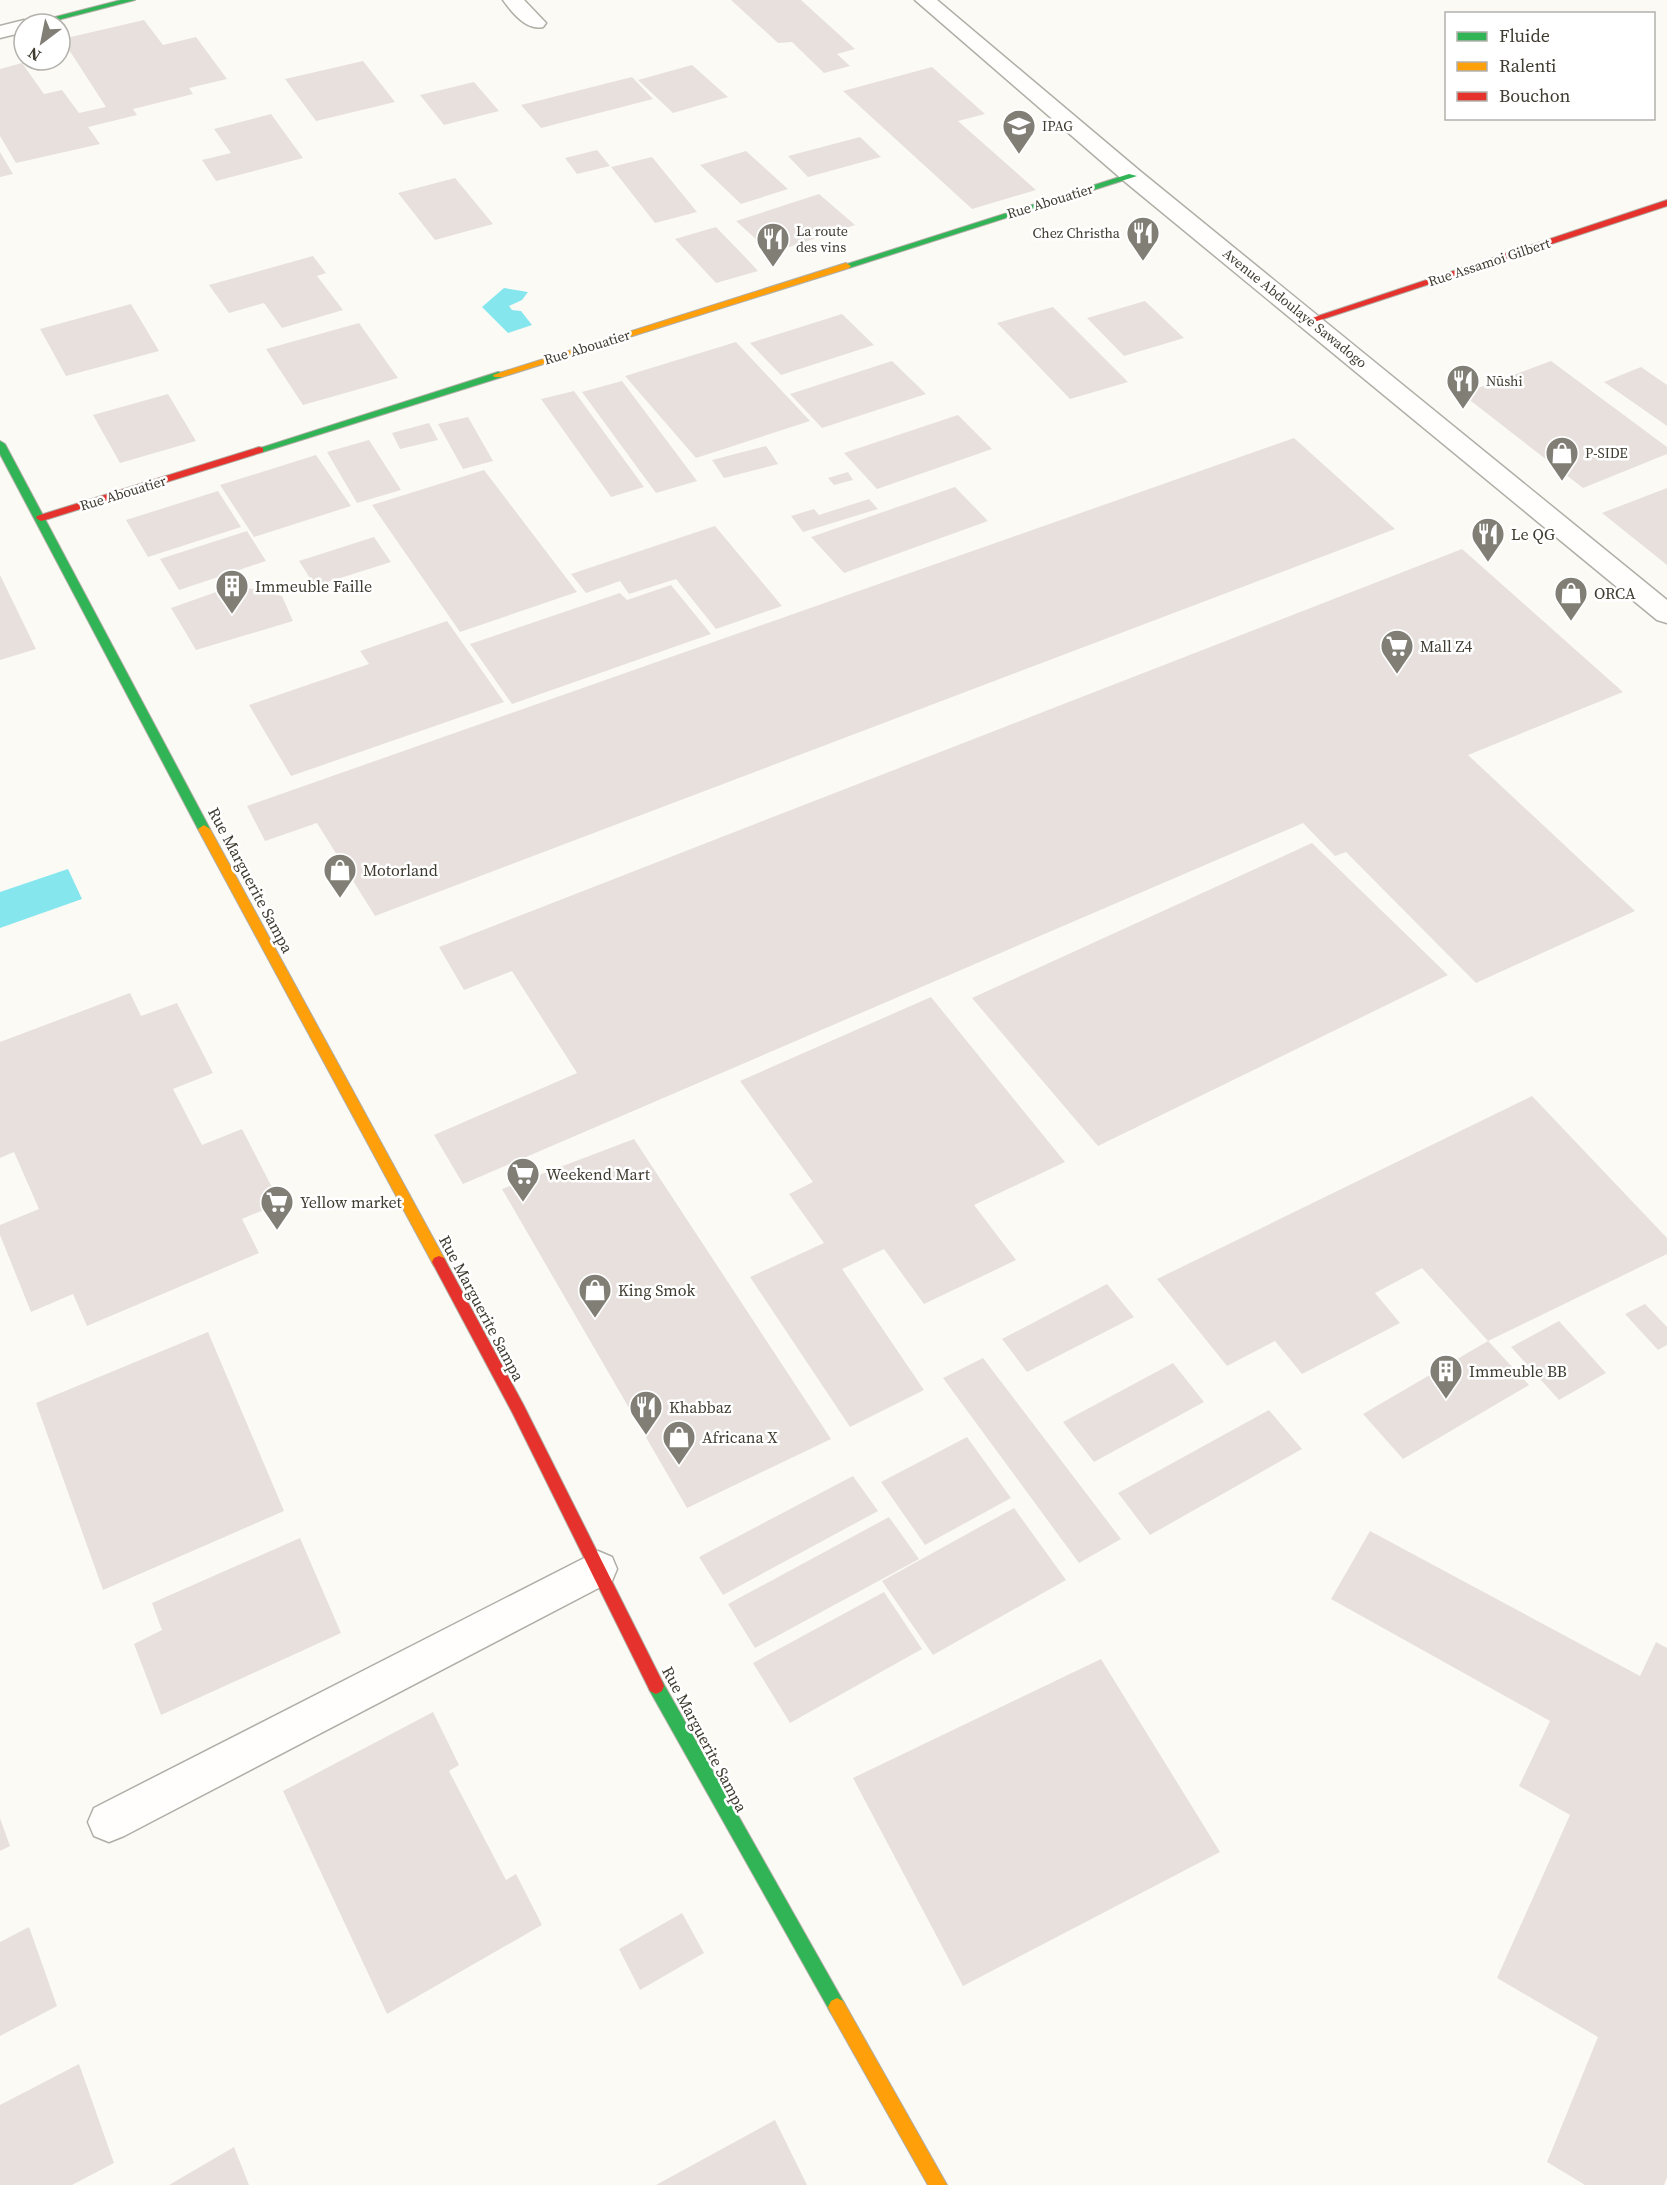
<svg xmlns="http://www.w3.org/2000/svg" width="1667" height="2185" font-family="'Source Serif 4',serif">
  <rect width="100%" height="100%" fill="#fcfaf4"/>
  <!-- water -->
  <path fill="#86e6ee" d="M504 288 528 292 522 300 509 306 512 310 521 311 532 325 508 333 482 307Z
    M68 869 82 899 0 928V892Z"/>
  <!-- building -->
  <path fill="#e7e0dc" d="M731 0H801L855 49 837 54 850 66 824 73 792 42 778 43Z
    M144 20 163 45 196 37 227 79 189 88 193 94 133 109 137 115 88 127 100 144 16 163 0 136V69L22 63 44 94 62 90 79 113 106 107 62 39Z
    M363 61 395 102 316 121 285 79Z
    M692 65 728 97 673 113 638 80Z
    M932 67 985 114 958 121 1036 190 972 209 843 91Z
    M632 77 653 99 541 128 521 105Z
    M474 82 499 111 444 125 420 95Z
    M271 114 303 158 216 181 202 160 231 153 214 129Z
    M860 137 881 157 808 177 788 156Z
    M597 150 610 166 577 174 565 158Z
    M746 151 788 189 741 204 700 165Z
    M0 152 13 174 0 177Z
    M652 157 697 212 655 223 611 167Z
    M455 178 493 224 435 240 398 193Z
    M819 194 855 225 771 253 736 221Z
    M716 227 746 258 758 271 716 283 675 239Z
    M313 256 326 273 317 276 343 310 282 328 264 303 229 313 209 285Z
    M1145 301 1184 338 1124 356 1087 318Z
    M131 304 159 351 66 376 40 329Z
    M1053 307 1128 382 1070 399 997 323Z
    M842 314 874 345 781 375 750 343Z
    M359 323 398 378 303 405 266 349Z
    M736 342 810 421 696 458 625 376Z
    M892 361 926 394 822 428 790 394Z
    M1551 361 1667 447V454L1583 488 1462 394Z
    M1641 367 1667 385V426L1604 382Z
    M622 381 697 481 656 493 582 392Z
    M574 391 644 487 611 497 541 399Z
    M168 394 196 441 120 463 93 415Z
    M958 415 992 449 877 489 844 453Z
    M468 417 493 461 463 469 438 424Z
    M429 423 438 440 400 449 392 433Z
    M1294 438 1395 529 375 916 317 823 265 841 247 806Z
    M369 440 401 490 357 503 327 452Z
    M766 446 778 464 724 478 712 460Z
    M316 455 351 506 254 537 220 485Z
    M484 470 577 592 460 632 372 505Z
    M848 472 853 480 834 485 828 478Z
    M955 487 988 521 844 573 811 537Z
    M1667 488V565L1602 513Z
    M218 491 241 527 148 557 126 520Z
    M869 499 878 509 803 532 791 516 814 509 819 515Z
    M715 526 782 606 716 629 676 579 629 594 620 581 586 593 571 574Z
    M247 531 266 561 179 590 160 559Z
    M374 537 391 562 315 586 299 561Z
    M1462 549 1623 692 1468 755 1635 911 1476 983 1346 852 1335 856 1303 823 463 1184 434 1135 577 1073 512 971 464 990 439 947Z
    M0 575 36 649 0 660Z
    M236 585 282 596 293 621 196 650 171 608Z
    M671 585 711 634 512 704 470 644 620 593 627 600Z
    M447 621 504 702 291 776 249 705 369 664 360 651Z
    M1312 843 1448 975 1098 1146 972 998Z
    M130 993 141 1016 177 1003 213 1073 173 1089 202 1145 242 1129 280 1203 242 1219 259 1253 87 1326 73 1294 31 1312 0 1235V1225L39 1209 14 1152 0 1158V1042Z
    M931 997 1065 1162 974 1205 1016 1260 924 1304 884 1249 842 1269 924 1390 850 1427 750 1277 824 1243 789 1194 813 1182 740 1081Z
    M1532 1096 1667 1238V1254L1488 1341 1529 1385 1403 1459 1363 1414 1488 1341 1422 1268 1375 1293 1400 1323 1302 1374 1275 1341 1227 1366 1157 1279Z
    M634 1139 831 1439 687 1508 502 1189Z
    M1107 1284 1134 1317 1027 1372 1002 1339Z
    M1645 1304 1667 1327V1345L1658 1350 1625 1314Z
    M1559 1321 1606 1373 1559 1400 1511 1347Z
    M208 1332 284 1511 103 1590 36 1403Z
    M983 1358 1121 1539 1079 1563 943 1378Z
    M1173 1363 1204 1402 1094 1462 1063 1422Z
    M1269 1410 1302 1449 1150 1535 1118 1493Z
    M967 1437 1011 1498 925 1545 881 1482Z
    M853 1476 878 1511 723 1595 699 1557Z
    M1014 1508 1066 1580 933 1655 882 1581Z
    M889 1517 919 1559 755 1648 728 1604Z
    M1370 1531 1640 1676 1656 1642 1667 1648V2177L1664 2185H1585L1547 2162 1598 2037 1497 1978 1570 1815 1519 1786 1550 1721 1331 1599Z
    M300 1538 341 1633 161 1715 134 1644 162 1630 152 1603Z
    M884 1592 922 1649 790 1723 753 1663Z
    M1101 1659 1220 1852 963 1986 853 1778Z
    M433 1712 459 1765 449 1771 506 1880 516 1874 542 1925 387 2014 283 1791Z
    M0 1818 10 1846 0 1851Z
    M682 1913 704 1953 640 1990 619 1949Z
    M29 1927 57 2006 0 2036V1942Z
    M79 2064 114 2163 72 2185H0V2105Z
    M775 2120 807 2185H656Z
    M234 2147 249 2185H169Z"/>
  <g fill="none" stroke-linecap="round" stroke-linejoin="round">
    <!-- lane casing -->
    <g stroke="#b1aea7" stroke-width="3">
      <path id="lane" d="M503 0H524L546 23 543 27C527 31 512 13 503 0Z
        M598 1551 612 1557 617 1569 612 1581 124 1836 109 1842 94 1836 88 1822 94 1808Z"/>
    </g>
    <!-- street casing -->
    <g stroke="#b1aea7" stroke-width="3">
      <path id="street" d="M915 0H937L1140 171 1667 600V623L1657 620 1124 181Z
        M24 20 33 24H24V32L0 38V26Z"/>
    </g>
    <!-- fast casing -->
    <g stroke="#b1aea7" stroke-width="2">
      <path id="fast" d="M121 0H135L42 24H28Z
        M1129 174 1137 176 849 268 841 266Z
        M498 372 502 373V377L263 452H255L254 450Z
        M0 441 5 444 210 829 208 832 204 833 198 829 0 454Z
        M656 1678 662 1681 843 2001 846 2007 843 2013 837 2016 831 2013 650 1691 648 1686 650 1681Z"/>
    </g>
    <!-- slow casing -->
    <g stroke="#b1aea7" stroke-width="2">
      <path id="slow" d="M846 263 851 266 849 268 502 377H494L493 375Z
        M204 825 210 829 444 1258 446 1262 444 1266 439 1268 434 1266 198 829Z
        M837 1998 843 2001 947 2185H928L831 2013 828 2007 831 2001Z"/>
    </g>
    <!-- jam casing -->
    <g stroke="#b1aea7" stroke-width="2">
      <path id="jam" d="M1667 200V206L1314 322 1306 320Z
        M259 447 263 448V452L45 520 41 521 36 518 37 516Z
        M439 1256 444 1258 523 1404 662 1681 664 1686 662 1691 656 1694 650 1691 513 1414 432 1262 434 1258Z"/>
    </g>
    <!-- lane -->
    <use href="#lane" fill="#fffefd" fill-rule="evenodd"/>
    <!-- street -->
    <use href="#street" fill="#fffefd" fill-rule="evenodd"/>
    <!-- fast -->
    <use href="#fast" fill="#30b455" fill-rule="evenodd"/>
    <!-- slow -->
    <use href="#slow" fill="#ff9f0a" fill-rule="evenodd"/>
    <!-- jam -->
    <use href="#jam" fill="#e5322d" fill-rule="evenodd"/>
  </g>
  <!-- icons -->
  <defs>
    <g id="university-pin" transform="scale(1.725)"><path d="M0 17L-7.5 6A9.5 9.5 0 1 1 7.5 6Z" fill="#817e75" stroke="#fff"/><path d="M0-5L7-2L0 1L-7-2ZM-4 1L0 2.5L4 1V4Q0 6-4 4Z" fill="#fff"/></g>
    <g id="restaurant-pin" transform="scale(1.725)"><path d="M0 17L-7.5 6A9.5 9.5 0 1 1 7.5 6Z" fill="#817e75" stroke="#fff"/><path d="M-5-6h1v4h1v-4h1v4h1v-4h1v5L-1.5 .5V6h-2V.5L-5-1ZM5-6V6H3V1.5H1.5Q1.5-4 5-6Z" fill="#fff"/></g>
    <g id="shop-pin" transform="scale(1.725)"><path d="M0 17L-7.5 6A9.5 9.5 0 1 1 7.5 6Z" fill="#817e75" stroke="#fff"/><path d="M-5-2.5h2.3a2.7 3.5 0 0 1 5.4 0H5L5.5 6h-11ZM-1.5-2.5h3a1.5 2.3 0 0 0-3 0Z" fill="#fff"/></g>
    <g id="building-pin" transform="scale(1.725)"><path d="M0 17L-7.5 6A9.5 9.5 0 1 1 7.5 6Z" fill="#817e75" stroke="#fff"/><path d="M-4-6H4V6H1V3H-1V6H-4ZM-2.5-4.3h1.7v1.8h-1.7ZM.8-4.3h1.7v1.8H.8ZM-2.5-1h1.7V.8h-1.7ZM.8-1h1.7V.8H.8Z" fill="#fff"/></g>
    <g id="supermarket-pin" transform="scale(1.725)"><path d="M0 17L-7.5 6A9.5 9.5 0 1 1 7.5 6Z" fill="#817e75" stroke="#fff"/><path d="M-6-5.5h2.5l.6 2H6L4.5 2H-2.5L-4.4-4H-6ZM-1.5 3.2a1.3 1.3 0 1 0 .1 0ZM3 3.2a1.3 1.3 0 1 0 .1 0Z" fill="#fff"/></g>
  </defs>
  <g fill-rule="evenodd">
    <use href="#university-pin" x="1019" y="126"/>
    <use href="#restaurant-pin" x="1143" y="233"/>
    <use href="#restaurant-pin" x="773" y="239"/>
    <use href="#restaurant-pin" x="1463" y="381"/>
    <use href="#shop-pin" x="1562" y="453"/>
    <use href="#restaurant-pin" x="1488" y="534"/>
    <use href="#building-pin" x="232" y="586"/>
    <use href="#shop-pin" x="1571" y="593"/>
    <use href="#supermarket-pin" x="1397" y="646"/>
    <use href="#shop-pin" x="340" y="870"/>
    <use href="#supermarket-pin" x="523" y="1174"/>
    <use href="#supermarket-pin" x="277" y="1202"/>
    <use href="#shop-pin" x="595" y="1290"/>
    <use href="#building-pin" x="1446" y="1371"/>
    <use href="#restaurant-pin" x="646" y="1407"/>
    <use href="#shop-pin" x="679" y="1437"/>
  </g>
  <g text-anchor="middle" stroke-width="5" stroke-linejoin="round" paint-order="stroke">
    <!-- far-poi labels -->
    <g font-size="14" fill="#3f3b30" stroke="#fff" text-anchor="start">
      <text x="1042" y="131">IPAG</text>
      <text x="796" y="236">La route<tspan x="796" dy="16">des vins</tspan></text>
      <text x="1120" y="238" text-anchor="end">Chez Christha</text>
      <text x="1486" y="386">Nūshi</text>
      <text x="1585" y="458">P-SIDE</text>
    </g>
    <!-- far-street labels -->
    <g font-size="14" fill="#3f3b30" stroke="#fff">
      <text transform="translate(1050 201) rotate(-17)" y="5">Rue Abouatier</text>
      <text transform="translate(1489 262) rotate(-18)" y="5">Rue Assamoi Gilbert</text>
      <text transform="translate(1295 308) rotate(39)" y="5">Avenue Abdoulaye Sawadogo</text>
      <text transform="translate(587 347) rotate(-17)" y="5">Rue Abouatier</text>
      <text transform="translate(123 493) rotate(-17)" y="5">Rue Abouatier</text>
    </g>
    <!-- poi labels -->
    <g font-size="16" fill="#3f3b30" stroke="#fff" text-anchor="start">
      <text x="1511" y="540">Le QG</text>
      <text x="255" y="592">Immeuble Faille</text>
      <text x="1594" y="599">ORCA</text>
      <text x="1420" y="652">Mall Z4</text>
      <text x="363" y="876">Motorland</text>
      <text x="546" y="1180">Weekend Mart</text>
      <text x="300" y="1208">Yellow market</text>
      <text x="618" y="1296">King Smok</text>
      <text x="1469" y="1377">Immeuble BB</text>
      <text x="669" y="1413">Khabbaz</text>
      <text x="702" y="1443">Africana X</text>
    </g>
    <!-- street labels -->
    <g font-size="16" fill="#3f3b30" stroke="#fff">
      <text transform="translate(251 880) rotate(62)" y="6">Rue Marguerite Sampa</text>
      <text transform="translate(482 1308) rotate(62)" y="6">Rue Marguerite Sampa</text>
      <text transform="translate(705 1739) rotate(62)" y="6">Rue Marguerite Sampa</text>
    </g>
  </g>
  <!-- legend -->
  <rect x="1445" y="12" width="210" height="108" fill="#ffffff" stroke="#b2b1ac" stroke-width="1.5"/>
  <rect x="1457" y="32" width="30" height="9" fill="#30b455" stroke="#b2b1ac" stroke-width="1.5"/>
  <text x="1499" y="42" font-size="18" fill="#3f3b30">Fluide</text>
  <rect x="1457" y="62" width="30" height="9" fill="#ff9f0a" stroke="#b2b1ac" stroke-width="1.5"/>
  <text x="1499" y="72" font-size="18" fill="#3f3b30">Ralenti</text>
  <rect x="1457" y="92" width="30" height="9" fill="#e5322d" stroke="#b2b1ac" stroke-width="1.5"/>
  <text x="1499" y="102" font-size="18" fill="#3f3b30">Bouchon</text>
  <!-- north arrow -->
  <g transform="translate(42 42) rotate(212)"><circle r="28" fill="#ffffff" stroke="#b2b1ac" stroke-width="1.5"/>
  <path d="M0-4.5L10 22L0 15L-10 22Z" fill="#817e75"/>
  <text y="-9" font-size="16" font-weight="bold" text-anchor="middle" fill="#3f3b30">N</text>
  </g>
</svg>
